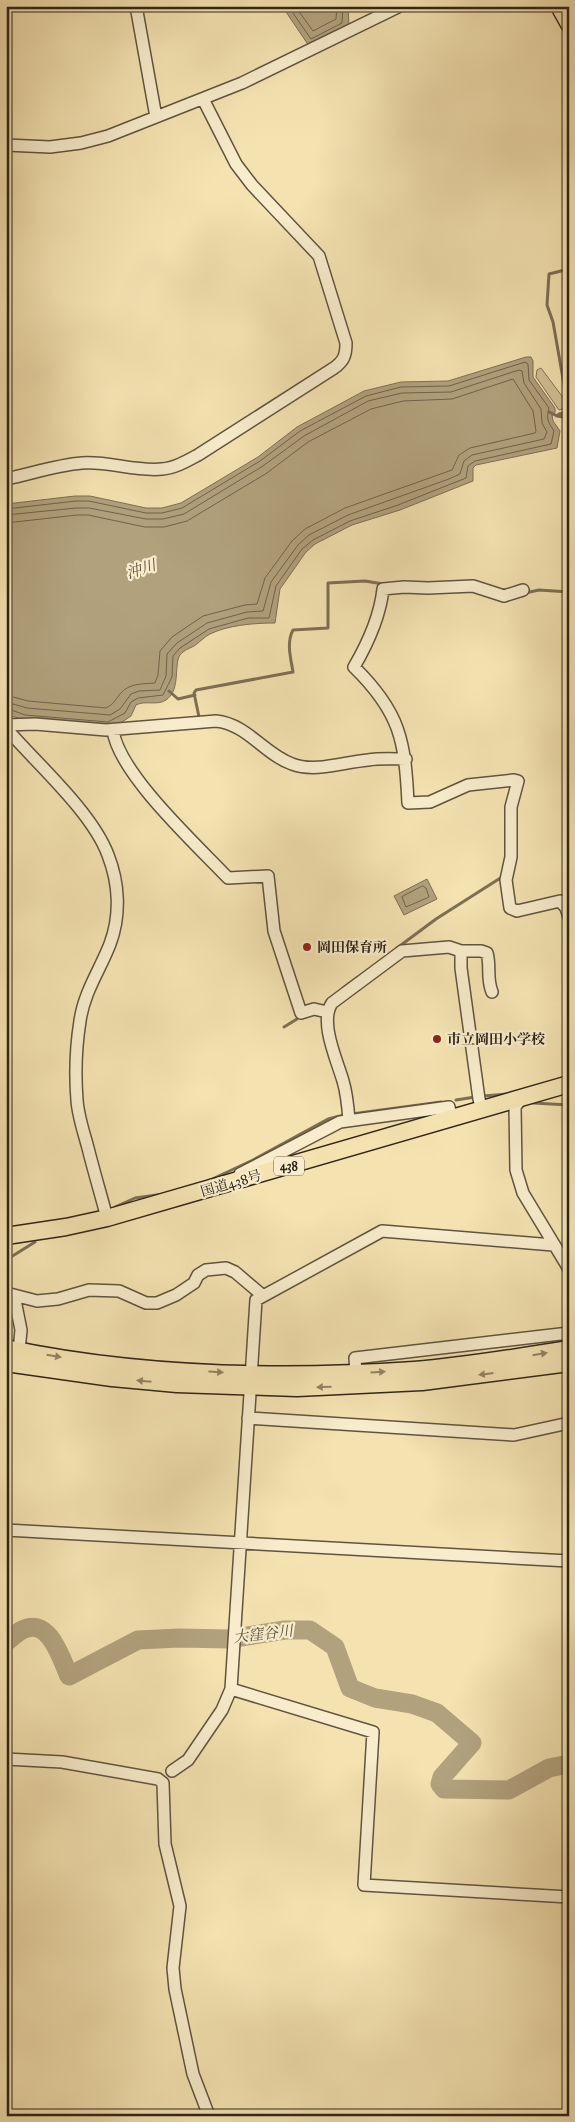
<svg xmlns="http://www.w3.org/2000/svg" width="575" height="2122" font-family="'IM FELL Great Primer','Noto Serif JP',serif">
  <rect width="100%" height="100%" fill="#f4e2b1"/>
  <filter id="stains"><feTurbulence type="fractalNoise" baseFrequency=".004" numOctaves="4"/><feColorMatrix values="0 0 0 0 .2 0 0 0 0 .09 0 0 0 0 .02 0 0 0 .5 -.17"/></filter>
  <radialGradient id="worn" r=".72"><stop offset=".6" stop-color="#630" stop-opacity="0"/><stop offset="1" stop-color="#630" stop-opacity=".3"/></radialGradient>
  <!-- green -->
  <path fill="#d3c297" stroke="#817358" d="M541 368 567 403 563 409 559 410 536 377 537 370Z"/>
  <!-- water -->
  <path fill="#b1a17d" stroke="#7d6f55" d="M282 6H348L349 26 309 46Z
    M526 357H531L533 361V377L555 408V413L552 415 553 421 560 431 557 448 476 465 473 468V481L400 510 352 525 315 544 306 552 280 589 275 623C255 623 228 625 210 634 204 637 200 642 194 646 188 649 179 652 178 660 175 673 179 691 166 700 157 706 145 700 136 705L131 716 116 726 25 720 11 716 6 712V504L75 496H90L146 508H162L181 503 258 457 297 427 364 391 401 382 448 381Z
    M427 879 437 899 404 915 394 896Z"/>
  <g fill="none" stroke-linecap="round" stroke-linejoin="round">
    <!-- shore -->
    <path stroke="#70624b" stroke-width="1" d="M288 6 311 39 342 23 343 6
      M295 6 313 31 336 19 337 6
      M6 509 76 501H89L146 513H162L182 508 260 461 300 431 366 396 401 387 449 386 525 362 528 364 529 380 549 408C546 419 548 422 554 431L551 444 475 461 468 466 466 478 398 505 350 521 313 540 302 549 276 586 269 618H248L209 629 180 648 173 656 172 677 163 695 138 698 131 702 125 713 108 722 25 715 6 708
      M6 515 76 508H89L146 519H163L184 514 263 466 304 436 368 401 402 393 451 392 519 370 522 371 524 383 541 409 542 423 547 432 544 439 472 455 464 461 460 474 449 479 348 515 309 535 298 545 271 582 263 611 247 612 207 623 177 643 167 654 166 676 160 690 139 691 131 694 120 709 110 715 27 708 6 702
      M6 523 77 515H88L145 527H164L187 521 267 473 308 442 371 409 403 401 452 399 513 379 533 411 536 431 535 433 470 448 459 455 452 470 345 508 305 529 292 541 265 578 257 604 245 605 203 616 172 637 160 651 158 675 155 683C142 684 129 683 120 694 115 700 114 704 106 708L28 701 6 695
      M423 886 426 888 429 897 406 907 402 897Z"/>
    <!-- stream -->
    <path stroke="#7d6f55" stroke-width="3" d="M569 269 549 274 547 305 553 322 565 390 569 399
      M549 412 557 416 559 414 569 412
      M557 416 569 418
      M525 593 539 590 569 592
      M169 691 178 699 195 695
      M199 717 194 693 196 690 293 672C291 659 286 643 293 630L328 628V583L365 581 383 584
      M397 948 436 919 502 877
      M343 988 358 977
      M284 1027 297 1019
      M484 1096 507 1094
      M456 1100 475 1097
      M533 1103 569 1105
      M208 1181 253 1160 328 1119 344 1115 441 1102
      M115 1207 135 1198 164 1194
      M6 1260 35 1242"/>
    <!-- river -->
    <path stroke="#b1a17d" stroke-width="19" d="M6 1642C11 1639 16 1633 22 1630 49 1616 61 1658 69 1676L138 1640 179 1638 229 1639 285 1630H310L335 1647 350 1688 375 1698 412 1704 437 1713 472 1743 442 1777 440 1784 444 1789 509 1790 549 1768 569 1764"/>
    <!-- minor casing -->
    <g stroke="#60543f" stroke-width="14">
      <path id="minor" d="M136 6 156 117
        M6 145 50 147 81 143 108 136 242 83 400 6
        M6 479C31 474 56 465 82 463 109 461 136 472 162 469 175 468 187 461 198 455L334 368C344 361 346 355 346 343L319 256 252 185 236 164 203 99
        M523 590 504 596 473 586 428 588 404 587 383 589C380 617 368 643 354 667 400 712 405 740 408 803L430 802 468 785 514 780 518 781 511 807V857L506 880 510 908 517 911 560 901 566 908 569 917
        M6 725 35 724 106 730 216 721C247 724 264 754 292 764 315 773 344 762 368 760 380 758 393 759 406 759
        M6 728C37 764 92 812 108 855 119 883 121 915 110 944 100 970 84 992 80 1021 76 1046 75 1075 77 1100 78 1116 84 1133 88 1148 94 1172 101 1195 107 1218
        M113 730C118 773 197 845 228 878L268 876 274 931 301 1013 314 1009 327 1012
        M521 1099 515 1107 516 1170 523 1193 569 1269
        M482 1110 479 1099 461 968V951H481L487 953C491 967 486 976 492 992
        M349 1120C348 1107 347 1094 343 1081 337 1060 319 1022 332 1003L402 951 449 947 461 951
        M240 1174 340 1122 449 1107 452 1119
        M6 1293 37 1301 58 1299 89 1290 119 1291 146 1303H157L176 1295 194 1283 198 1275 206 1270 226 1268 235 1272 262 1295
        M14 1295 21 1330 19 1351
        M356 1373 355 1358 569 1333
        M248 1418 514 1435 569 1423
        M6 1530 569 1561
        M231 1689 373 1732 364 1885 569 1897
        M6 1759 62 1762 158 1779 163 1783 165 1844 180 1906 173 1968 175 1989 193 2074 209 2116
        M172 1771 188 1760 222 1710 231 1689 256 1300 382 1231 553 1245"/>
    </g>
    <!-- highway casing -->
    <g stroke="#2f2419" stroke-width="19">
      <path id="highway" d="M559 6 569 24
        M6 1236 66 1227 107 1218 569 1084
        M6 1348C139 1376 279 1379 414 1370 466 1366 518 1357 569 1349
        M6 1363 112 1378 177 1384 297 1388 422 1382 569 1363"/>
    </g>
    <!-- minor -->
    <use href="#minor" stroke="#f8eccc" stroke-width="11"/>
    <!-- highway -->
    <use href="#highway" stroke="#f4e2b1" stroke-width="16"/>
  </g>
  <!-- one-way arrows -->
  <defs><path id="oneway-solid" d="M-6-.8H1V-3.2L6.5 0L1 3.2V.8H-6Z" transform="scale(1.25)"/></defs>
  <g fill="#928365">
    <use href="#oneway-solid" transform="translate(540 1354) rotate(-9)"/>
    <use href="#oneway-solid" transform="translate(54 1356) rotate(9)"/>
    <use href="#oneway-solid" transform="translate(216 1372) rotate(3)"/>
    <use href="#oneway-solid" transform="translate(378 1372) rotate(-3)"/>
    <use href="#oneway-solid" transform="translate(486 1374) rotate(173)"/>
    <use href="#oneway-solid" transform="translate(144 1381) rotate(-175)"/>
    <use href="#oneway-solid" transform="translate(324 1387) rotate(179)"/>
  </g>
  <!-- markers -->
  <g fill="#8f2418" stroke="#f8eccc" stroke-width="2">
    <circle cx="307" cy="947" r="5"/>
    <circle cx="437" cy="1039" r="5"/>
  </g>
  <g text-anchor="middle" stroke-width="4.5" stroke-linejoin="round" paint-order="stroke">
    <!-- shield labels -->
    <rect fill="#f8eccc" stroke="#6b604f" stroke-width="1" x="274" y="1156.5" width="30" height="19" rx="4"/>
    <g font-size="12" font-weight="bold" fill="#2f2419">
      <text x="289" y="1170">438</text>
    </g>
    <!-- poi labels -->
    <g font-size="14" font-weight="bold" fill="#2f2419" stroke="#f8eccc" text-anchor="start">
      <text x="317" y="952">岡田保育所</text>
      <text x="447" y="1044">市立岡田小学校</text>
    </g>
    <!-- street labels -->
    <g font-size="14" fill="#2f2419" stroke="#f8eccc">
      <text transform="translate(231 1183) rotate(-16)" y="5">国道438号</text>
    </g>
    <!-- water labels -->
    <g font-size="15" font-style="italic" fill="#5c503c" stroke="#f8eccc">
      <text transform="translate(141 569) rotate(-18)" y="5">沖川</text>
      <text transform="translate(263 1634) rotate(-7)" y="5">大窪谷川</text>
    </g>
  </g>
  <!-- margin -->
  <rect width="575" height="2122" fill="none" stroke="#f4e2b1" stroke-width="25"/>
  <rect x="8" y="8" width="560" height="2107" fill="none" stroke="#2f2419" stroke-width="2.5"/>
  <rect x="12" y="12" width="550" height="2097" fill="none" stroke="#2f2419"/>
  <rect width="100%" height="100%" filter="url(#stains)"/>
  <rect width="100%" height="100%" fill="url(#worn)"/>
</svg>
